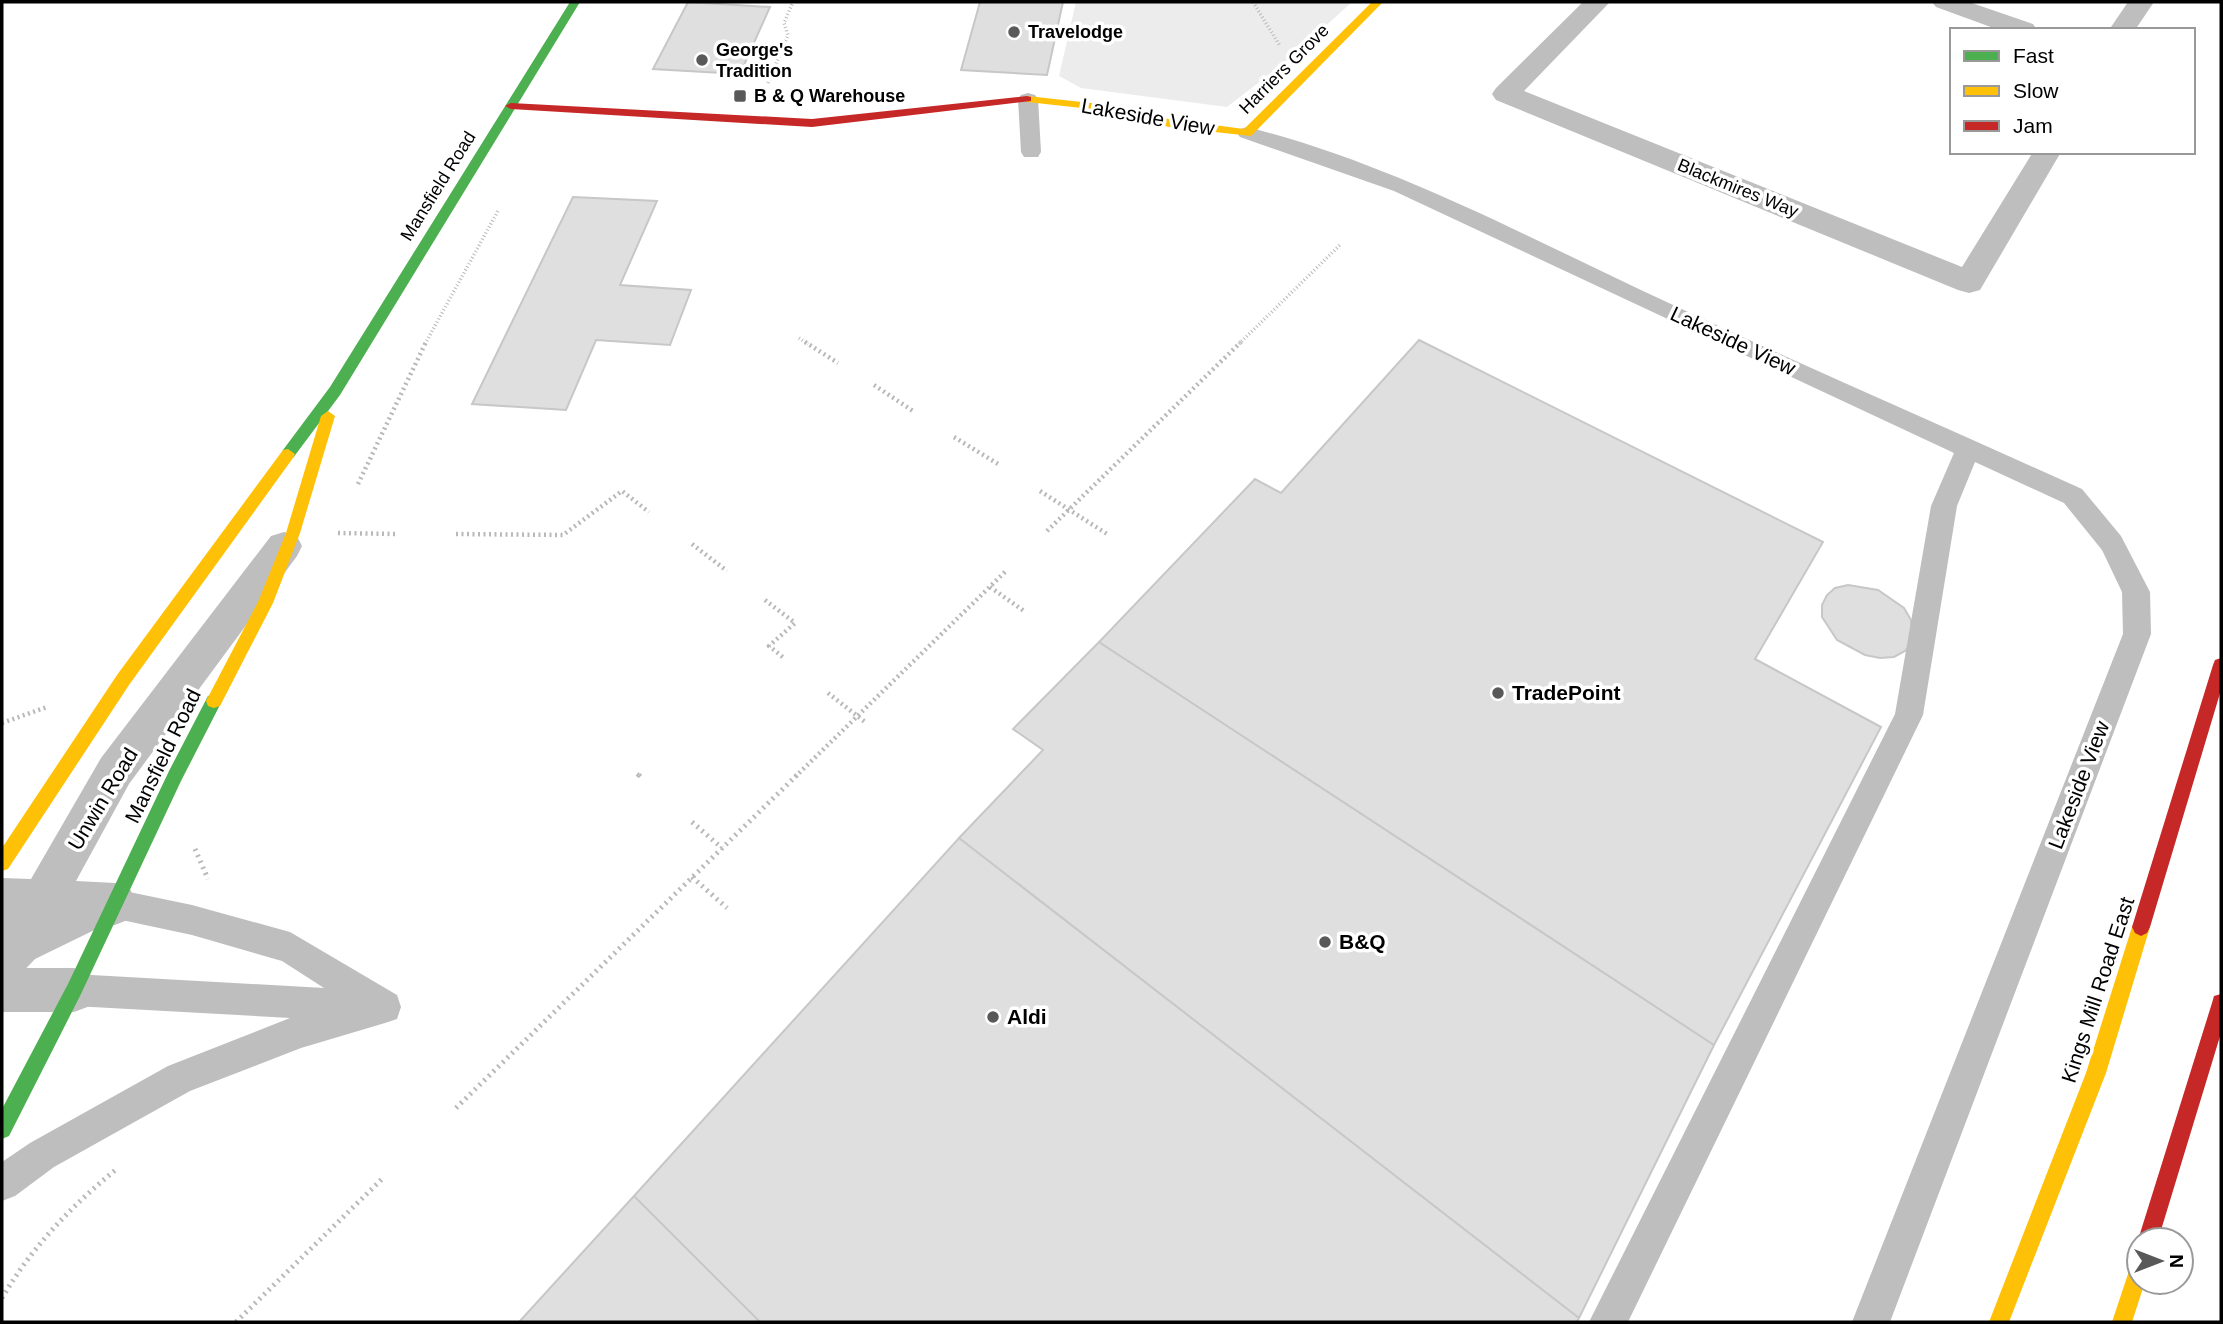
<svg xmlns="http://www.w3.org/2000/svg" width="2223" height="1324" font-family="Helvetica,sans-serif">
  <rect width="100%" height="100%" fill="#fff"/>
  <!-- green -->
  <path fill="#ececec" d="M1076 2H1352L1288 60 1227 107 1081 88 1059 76Z"/>
  <!-- building -->
  <path fill="#dfdfdf" stroke="#c7c7c7" stroke-width="2" d="M688 2 770 7 740 74 653 69Z
    M980 2H1063L1047 75 961 70Z
    M573 197 657 201 620 285 691 290 670 345 596 340 566 410 472 404Z
    M1419 340 1823 542 1755 659 1881 727 1714 1045 1099 642 1255 479 1281 493Z
    M1848 585 1878 590 1904 608 1911 620 1912 643 1905 651 1894 657 1880 658 1865 655 1837 640 1822 617V605L1827 595 1835 588Z
    M1099 642 1714 1045 1579 1318 959 838 1043 750 1013 729Z
    M959 838 1579 1318 1577 1322H760L634 1196Z
    M634 1196 760 1322H519Z"/>
  <g fill="none" stroke-linecap="round" stroke-linejoin="round">
    <!-- path-far2 -->
    <path stroke="#b9b9b9" stroke-width="3.5" stroke-dasharray="1 2.5" stroke-linecap="butt" d="M1253 2 1280 46
      M768 83 788 35 784 23 793 2
      M799 338 808 344
      M425 344 499 209
      M1239 344 1341 244"/>
    <!-- path-far1 -->
    <path stroke="#b9b9b9" stroke-width="4.5" stroke-dasharray="2 3.5" stroke-linecap="butt" d="M805 342 838 363
      M874 385 913 411
      M954 437 998 464
      M358 484 426 342
      M1040 491 1107 534
      M1047 531 1241 342
      M338 533 395 534
      M456 534 563 535 622 491 649 512
      M692 544 727 571
      M990 587 1024 611
      M765 600 795 623 769 646 784 658
      M828 693 865 722
      M2 723 47 707
      M637 774 641 777
      M795 777 1007 570"/>
    <!-- path -->
    <path stroke="#b9b9b9" stroke-width="5" stroke-dasharray="2 4.5" stroke-linecap="butt" d="M639 775 643 779
      M692 822 722 848
      M195 849 208 879
      M692 877 727 908
      M456 1108 797 775
      M2 1298C32 1247 72 1205 118 1168
      M236 1322 383 1178"/>
    <!-- lane -->
    <path fill="#bebebe" fill-rule="evenodd" d="M1028 93 1035 95 1038 99 1041 152 1038 157H1024L1021 152 1018 99 1021 95Z
      M1247 127C1386 162 1514 230 1643 291 1788 359 1936 423 2082 489L2121 536 2150 592 2151 634 1890 1322H1852L2123 634 2122 592 2102 550 2064 503 1975 462 1957 506 1923 715 1628 1322H1589L1895 714 1931 506 1954 453 1394 191 1240 137 1237 133 1240 129Z
      M115 889 192 905 290 932 397 995 401 1007 397 1019 385 1023 301 1048 190 1091 54 1167 15 1196 2 1201V1162L30 1143 168 1066 290 1018 74 1006 62 1001 58 990 62 979 74 974 324 988 282 961 192 935 117 919 35 959 13 982 2 987V948L13 937Z"/>
    <!-- street -->
    <path fill="#bebebe" fill-rule="evenodd" d="M1583 2H1610L1524 91 1962 267 2033 152H2061L1980 290 1969 293 1958 290 1496 100 1492 94 1496 88Z
      M1932 2H1969L2033 24 2037 30H1999L1936 7Z
      M2128 2H2154L2135 30H2109Z
      M284 532 297 536 302 546 297 556 129 784 76 881 115 883 130 889 137 904 130 919 115 925 52 921 18 963 6 968H74L90 974 96 990 90 1006 74 1012H2V878L31 879 101 758 271 536Z"/>
    <!-- fast -->
    <path fill="#4caf50" fill-rule="evenodd" d="M570 2H580L340 395 293 458H283L281 454 283 450 330 387Z
      M214 694 220 696 222 701 181 781 80 996 9 1136 2 1139V1109L68 984 169 771 208 696Z"/>
    <!-- slow -->
    <path fill="#ffc107" fill-rule="evenodd" d="M1372 2H1383L1251 136 1169 127 1100 110 1027 102 1021 99 1027 96 1100 104 1169 119 1244 129Z
      M328 411 335 416 300 533 273 603 220 706 214 708 208 706 206 701 258 602 286 533 321 416Z
      M288 449 295 454 293 458 129 685 8 869 2 871V848L117 675 283 450Z
      M2141 918 2147 921 2150 927 2106 1073 2009 1322H1989L2086 1073 2132 927 2135 921Z
      M2139 1259V1282H2145L2132 1322H2112L2132 1262Z"/>
    <!-- jam -->
    <path fill="#c62828" fill-rule="evenodd" d="M1027 96 1031 97V101L812 127 511 109 505 106 511 103 812 119Z
      M2221 658V690L2150 927 2147 933 2141 936 2135 933 2132 927 2213 665 2215 660Z
      M2221 994V1033L2158 1240H2139V1243L2138 1240 2212 1003 2214 996Z"/>
  </g>
  <!-- markers -->
  <g fill="#595959" stroke="#fff" stroke-width="2.5">
    <circle cx="1014" cy="32" r="7"/>
    <circle cx="702" cy="60" r="7"/>
    <rect x="733" y="89" width="14" height="14" rx="3.5"/>
    <circle cx="1498" cy="693" r="7"/>
    <circle cx="1325" cy="942" r="7"/>
    <circle cx="993" cy="1017" r="7"/>
  </g>
  <g text-anchor="middle" stroke-width="7" stroke-linejoin="round" paint-order="stroke">
    <!-- far-poi labels -->
    <g font-size="18" font-weight="bold" fill="#000" stroke="#fff" text-anchor="start">
      <text x="1028" y="38">Travelodge</text>
      <text x="716" y="56">George's<tspan x="716" dy="21">Tradition</tspan></text>
      <text x="754" y="102">B &amp; Q Warehouse</text>
    </g>
    <!-- far-street labels -->
    <g font-size="18" fill="#000" stroke="#fff">
      <text transform="translate(1284 69) rotate(-45)" y="6">Harriers Grove</text>
      <text transform="translate(438 186) rotate(-58)" y="6">Mansfield Road</text>
      <text transform="translate(1738 188) rotate(22)" y="6">Blackmires Way</text>
    </g>
    <!-- street labels -->
    <g font-size="21" fill="#000" stroke="#fff">
      <text transform="translate(1148 117) rotate(10)" y="7">Lakeside View</text>
      <text transform="translate(1733 341) rotate(25)" y="7">Lakeside View</text>
      <text transform="translate(163 756) rotate(-64)" y="7">Mansfield Road</text>
      <text transform="translate(2079 785) rotate(-69)" y="7">Lakeside View</text>
      <text transform="translate(103 799) rotate(-59)" y="7">Unwin Road</text>
      <text transform="translate(2098 990) rotate(-72)" y="7">Kings Mill Road East</text>
    </g>
    <!-- poi labels -->
    <g font-size="21" font-weight="bold" fill="#000" stroke="#fff" text-anchor="start">
      <text x="1512" y="700">TradePoint</text>
      <text x="1339" y="949">B&amp;Q</text>
      <text x="1007" y="1024">Aldi</text>
    </g>
  </g>
  <!-- border -->
  <rect width="2223" height="1324" fill="none" stroke="#000000" stroke-width="7"/>
  <!-- legend -->
  <rect x="1950" y="28" width="245" height="126" fill="#ffffff" stroke="#999999" stroke-width="2"/>
  <rect x="1964" y="51" width="35" height="10" fill="#4caf50" stroke="#999999" stroke-width="2"/>
  <text x="2013" y="63" font-size="21" fill="#000000">Fast</text>
  <rect x="1964" y="86" width="35" height="10" fill="#ffc107" stroke="#999999" stroke-width="2"/>
  <text x="2013" y="98" font-size="21" fill="#000000">Slow</text>
  <rect x="1964" y="121" width="35" height="10" fill="#c62828" stroke="#999999" stroke-width="2"/>
  <text x="2013" y="133" font-size="21" fill="#000000">Jam</text>
  <!-- north arrow -->
  <g transform="translate(2160 1261) rotate(90)"><circle r="33" fill="#ffffff" stroke="#999999" stroke-width="2"/>
  <path d="M0-5L12 26L0 18L-12 26Z" fill="#595959"/>
  <text y="-10" font-size="19" font-weight="bold" text-anchor="middle" fill="#000000">N</text>
  </g>
</svg>
